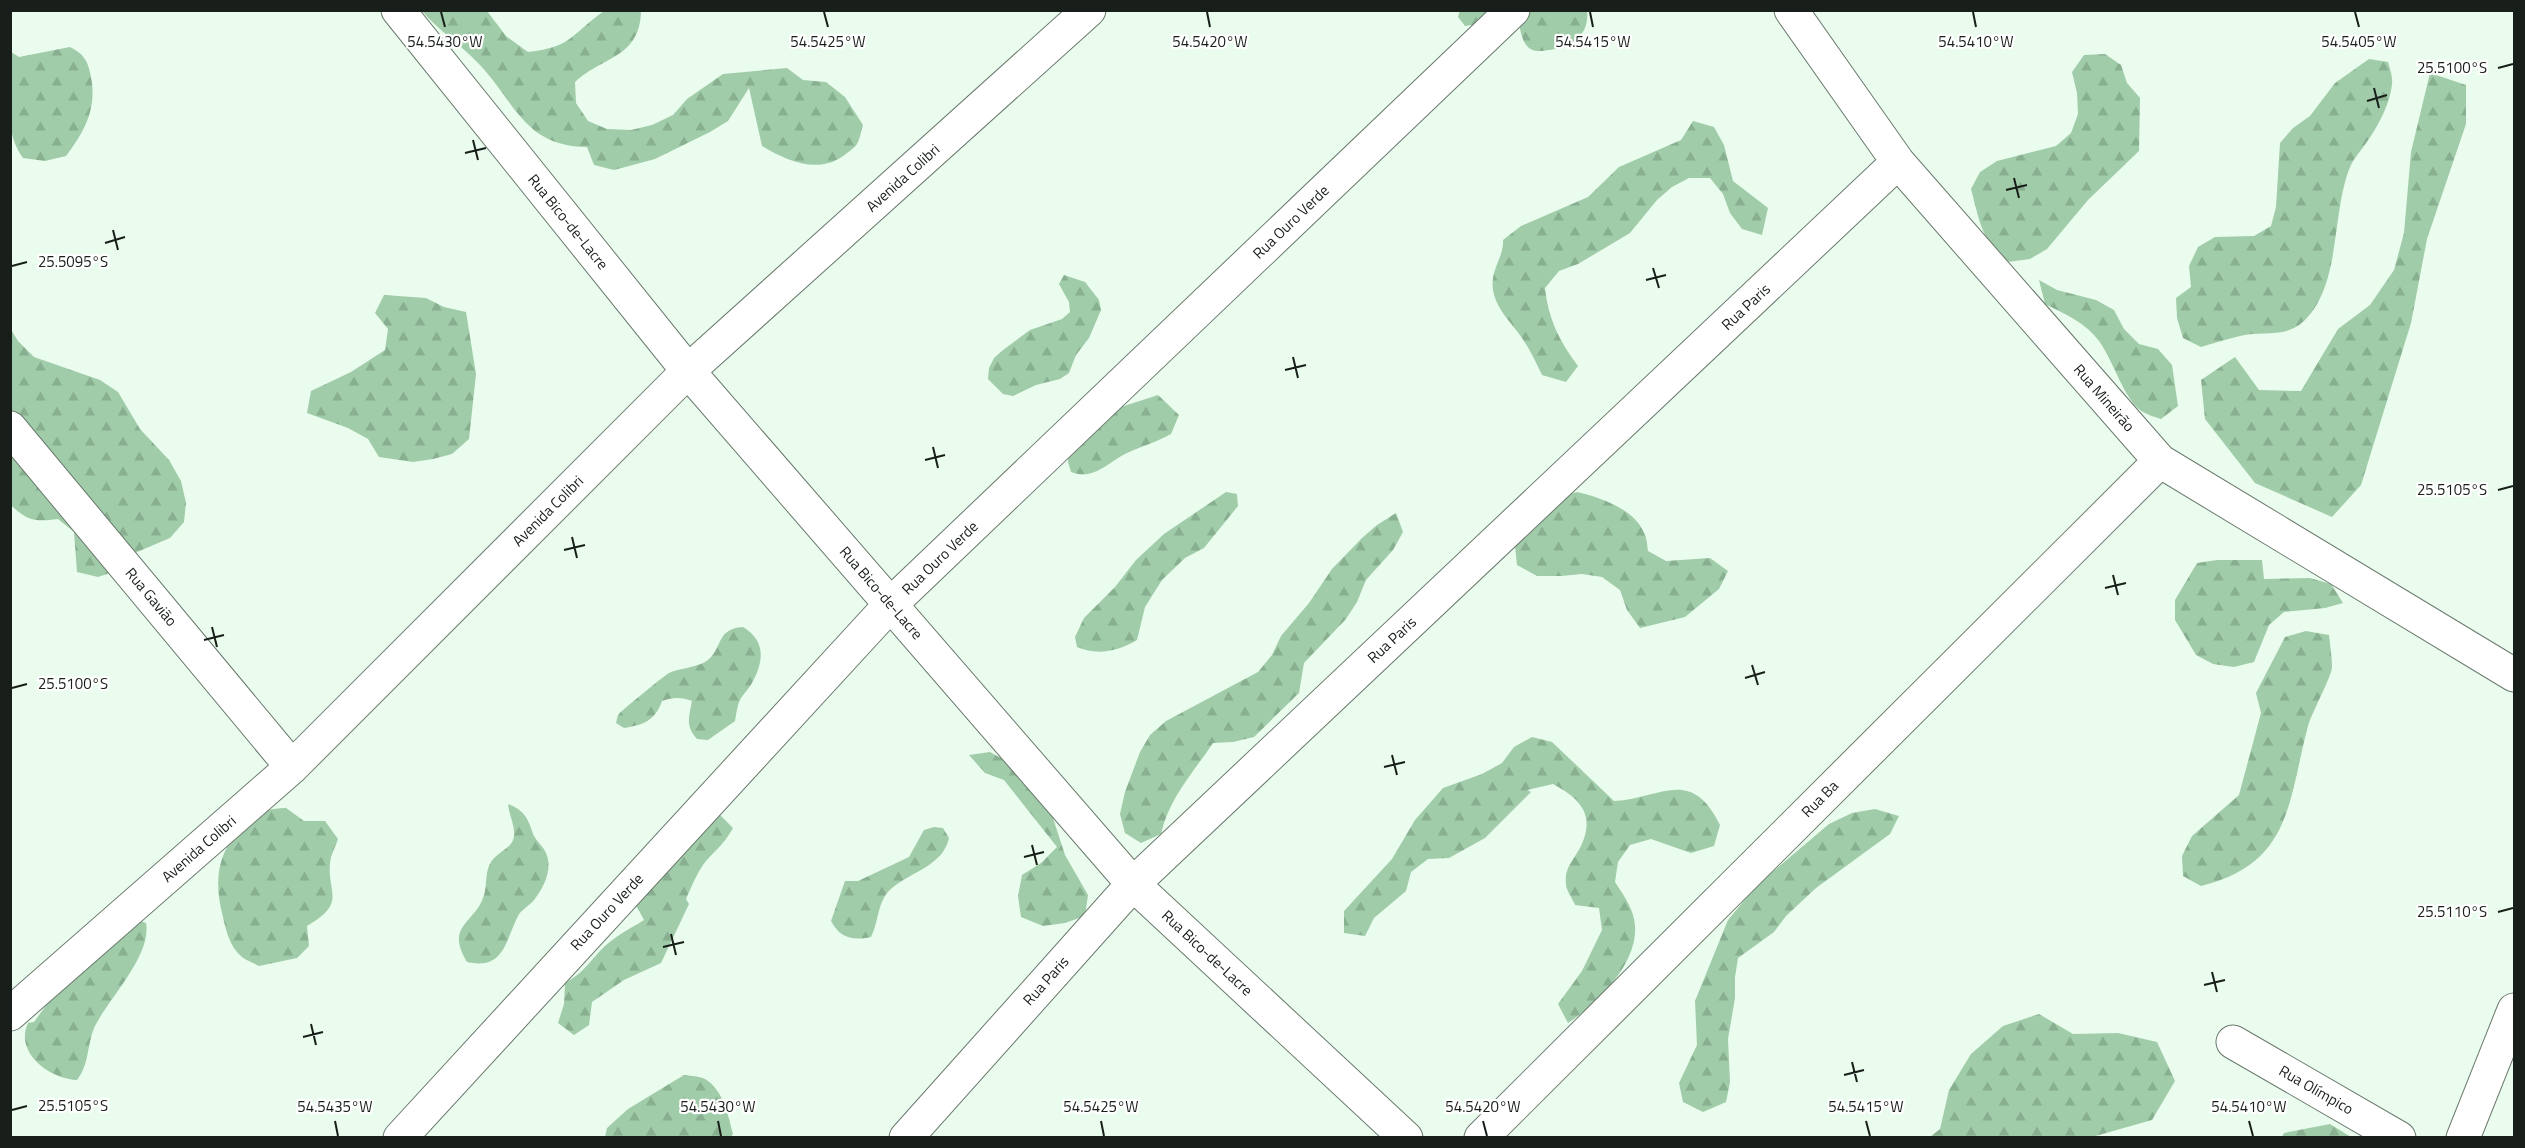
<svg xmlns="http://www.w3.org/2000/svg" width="2525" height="1148" font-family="'Titillium Web',sans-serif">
  <defs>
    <pattern id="forest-firs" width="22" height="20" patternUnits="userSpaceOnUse" patternTransform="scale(1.5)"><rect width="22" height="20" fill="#a0cca9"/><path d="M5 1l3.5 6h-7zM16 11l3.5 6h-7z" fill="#89af91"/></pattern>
  </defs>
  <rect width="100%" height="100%" fill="#eafced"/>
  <!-- forest -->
  <path fill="url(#forest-firs)" d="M1460 10H1587C1590 36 1571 47 1549 50 1541 51 1533 53 1527 46 1521 39 1520 27 1518 19L1465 26 1458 17Z
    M422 11H487L506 36 528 52C573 47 571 34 604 11H641C640 58 603 56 575 82L576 103 588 121 607 129 631 130 652 125 673 115 687 99 723 74 787 68 803 80 826 82 845 97 863 125C861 131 860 139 857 144 855 147 850 151 847 153 820 176 787 161 762 146L749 88 728 121 710 132 655 159 614 170 594 165 587 147C524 146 516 103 479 64 461 45 439 31 422 11Z
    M70 47C84 54 88 61 91 77 97 108 85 131 66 156L45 161 23 158C2 131 10 85 11 52L19 57Z
    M2105 54 2121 65 2127 83 2140 98 2139 151 2088 200 2047 249 2030 259 2008 262C1981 240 1980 222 1971 189L1980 172 1997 161 2056 146 2071 133 2078 114 2077 93 2072 72 2084 55Z
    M2369 59 2388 62C2390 69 2393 78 2392 84 2390 105 2376 130 2364 146 2360 152 2354 158 2351 165 2331 210 2342 283 2305 320 2286 339 2263 330 2240 336 2227 339 2214 343 2201 347L2183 338 2177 318 2176 298 2191 287 2189 266 2198 247 2215 237 2254 236 2271 226 2276 207 2280 143 2293 128 2310 116 2335 83Z
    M2430 73 2466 85V124L2427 239 2411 323 2361 485 2332 517 2255 483 2205 419 2201 380 2235 357 2259 390 2301 391 2338 329 2370 305 2394 270 2404 233 2411 152Z
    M1693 121 1714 127 1724 145 1733 181 1768 208 1762 235 1742 229 1730 213 1723 194 1710 178H1689L1672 187 1657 200 1630 233 1578 264 1559 271 1545 288C1548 318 1559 341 1578 366L1566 382 1542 375C1536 362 1530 350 1522 338 1511 322 1496 309 1493 290 1490 269 1504 258 1503 240L1521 226 1588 197 1619 167 1681 140Z
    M1064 275 1085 282 1099 300 1101 310 1089 338 1076 355 1069 373 1060 379 1036 385 1013 396 1003 394 988 379 989 368 994 358 1003 350 1030 330 1062 319 1070 312 1069 302 1059 284Z
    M2039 280 2057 290 2096 300 2114 310 2124 329 2139 344 2158 349 2172 365 2178 406 2161 419C2155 417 2148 415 2143 412 2124 401 2113 359 2099 341 2086 323 2065 314 2045 304Z
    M384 295 426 298 444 307 466 312 476 374 469 439 452 454 433 459 413 462 379 457 368 439 348 428 307 413 311 391 351 372 385 350 388 329 375 313Z
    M10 328 18 341 34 357 100 380 118 392 140 429 169 460 181 481 186 503 184 522 170 538 130 555 116 571 98 577 77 572 74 532 58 519C36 522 27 521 11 505Z
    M1158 395 1179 415 1171 434C1157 442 1142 446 1127 453 1108 462 1094 481 1071 472L1068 462 1069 451 1121 407Z
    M1226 492 1237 494 1238 506 1204 548 1185 558 1162 580 1145 607 1137 640C1119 651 1097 656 1077 647L1075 637 1084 618 1115 587 1136 560 1164 534Z
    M1577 492C1599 497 1635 509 1644 533 1647 538 1647 545 1648 551L1666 561 1710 558 1728 571 1719 589 1685 617 1640 628 1627 610 1620 590 1602 577 1582 574 1561 576H1537L1517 565 1515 546 1555 498Z
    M1396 513 1403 532 1393 550 1366 580 1357 602 1346 619 1304 663 1299 693 1254 737 1233 742 1213 743C1193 773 1169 798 1161 834L1141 843 1125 833 1120 814 1125 792 1140 752 1150 735 1166 721 1258 672 1272 655 1281 636 1309 603 1332 569 1362 538 1377 525Z
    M2217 560H2262L2264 579 2310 578 2331 584 2343 603 2325 608 2284 612 2269 625 2254 662 2234 667 2213 664 2196 655 2175 620V600L2197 563Z
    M743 627C766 641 764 661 752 683 748 690 742 695 739 702 737 708 736 715 735 721L708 740 697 739C685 726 689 717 692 701 681 697 673 697 662 701 655 721 643 725 624 728L616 723C617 720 617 716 619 714 621 711 665 675 669 673 680 668 694 668 705 662 724 650 714 629 743 627Z
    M2306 631 2329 635C2330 645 2332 657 2332 667 2332 676 2312 712 2308 726 2288 801 2292 864 2201 886L2183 876 2182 856 2192 836 2239 795 2261 713 2256 693 2285 637Z
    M1532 737 1552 742 1614 801C1662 798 1691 766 1720 825L1714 846 1691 853 1651 839 1630 845 1618 862 1615 882C1622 893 1631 905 1634 919 1643 959 1598 1003 1568 1023L1558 1004 1582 971 1602 930 1599 908 1575 905C1572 898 1566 890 1566 884 1564 867 1574 860 1581 846 1596 814 1579 798 1553 784L1527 790 1531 792 1485 838 1449 858 1428 859 1411 872 1406 891 1374 918 1365 936 1344 933V911L1392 859 1415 820 1443 788 1482 774 1502 763 1514 747Z
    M990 752 1008 762 1051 812 1065 855 1088 895 1085 916 1065 923 1043 926 1021 917 1018 896 1022 875 1041 863 1057 847 1004 780 985 773 969 755Z
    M508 804C524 810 528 818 533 834 536 841 543 846 546 853 553 869 544 887 534 900 529 906 521 910 518 916 505 942 504 970 467 962 445 926 474 923 483 898 488 886 484 873 491 862 497 852 514 848 514 835 515 826 509 814 508 804Z
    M286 808 304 821H325L338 839C336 845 333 851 331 857 324 892 350 901 307 926L309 946 297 958 259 966C254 963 247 961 242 957 230 947 226 931 223 917 214 883 216 853 242 828 258 813 263 809 286 808Z
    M1875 809 1899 816 1890 834 1816 888 1786 916 1774 932 1738 958 1735 977V998L1728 1039 1730 1082 1726 1102 1703 1112 1683 1102 1679 1083 1697 1045 1695 1001 1728 920 1757 885 1829 824 1852 813Z
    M717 812 733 828C724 844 718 848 706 861 697 872 692 886 686 899L689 904 661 963 624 980 592 1002 589 1025 574 1035 558 1023 564 1004 565 983C583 973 587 965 600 951 613 937 628 930 644 920L636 905Z
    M934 827 943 828 949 838C943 866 910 872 891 889 877 901 879 922 871 937 852 941 840 938 831 921L845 881H858L909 857 924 830Z
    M140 921 146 923C152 956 108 999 94 1028 87 1046 89 1065 77 1080 50 1079 14 1053 28 1023L34 1022 52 997 123 927H135Z
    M2039 1014 2073 1034 2118 1033 2157 1042 2175 1081 2152 1120 2092 1137H1930L1940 1129 1949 1090 1971 1054 2003 1026Z
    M684 1075C691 1076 702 1076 708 1081 724 1093 728 1115 733 1134L731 1137H605L607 1128 628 1109Z
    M2330 1124 2351 1137H2282L2284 1133Z"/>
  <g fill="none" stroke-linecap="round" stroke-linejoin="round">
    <!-- minor casing -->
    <g stroke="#6a796d" stroke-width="35">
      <path id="minor" d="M398 10 688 371 1133 884 1406 1138
        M1791 10 1898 162 2160 461 2514 675
        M10 428 292 767
        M10 1014 292 767 688 371 1089 10
        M2233 1042 2399 1138
        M400 1138 891 604 1513 10
        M906 1138 1133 884 1898 162
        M1481 1138 2160 461
        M2463 1138 2514 1010"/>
    </g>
    <!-- minor -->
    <use href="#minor" stroke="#fff" stroke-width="33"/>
  </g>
  <!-- ticks -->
  <path fill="none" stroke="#181e19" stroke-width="2" d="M441 12 445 27M824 12 828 27M1207 12 1210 27M1590 12 1593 27M1973 12 1976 27M2355 12 2359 27M2498 68 2513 64M2374 88 2379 108M2367 101 2387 95M473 140 478 160M465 153 486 148M2014 178 2019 198M2006 190 2027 185M113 230 118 250M105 243 125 237M12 266 27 262M1653 268 1659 288M1646 280 1666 275M1293 357 1298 378M1285 370 1306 365M933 447 938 468M925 460 945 455M2498 490 2513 486M572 537 577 558M564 550 585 545M2113 575 2118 595M2105 588 2126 583M212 627 217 647M204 640 224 635M1752 665 1758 685M1745 678 1765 672M12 688 27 684M1392 755 1397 775M1384 767 1405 762M1032 845 1037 865M1024 857 1044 852M2498 912 2513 908M671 934 676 955M663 947 684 942M2212 972 2217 992M2204 985 2225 980M311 1024 316 1045M303 1037 323 1032M1852 1062 1857 1082M1844 1075 1864 1070M12 1110 27 1106M335 1121 338 1136M718 1121 721 1136M1101 1121 1104 1136M1483 1121 1487 1136M1866 1121 1870 1136M2249 1121 2253 1136"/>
  <g text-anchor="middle" stroke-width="4.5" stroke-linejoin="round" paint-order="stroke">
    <!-- street labels -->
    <g font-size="15" fill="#181e19" stroke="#fff">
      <text transform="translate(903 178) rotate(-42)" y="5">Avenida Colibri</text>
      <text transform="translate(568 222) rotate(51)" y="5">Rua Bico-de-Lacre</text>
      <text transform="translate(1291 222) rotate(-44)" y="5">Rua Ouro Verde</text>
      <text transform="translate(1746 307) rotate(-43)" y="5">Rua Paris</text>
      <text transform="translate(2104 398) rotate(49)" y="5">Rua Mineirão</text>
      <text transform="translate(548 511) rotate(-45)" y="5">Avenida Colibri</text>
      <text transform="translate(940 558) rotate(-44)" y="5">Rua Ouro Verde</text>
      <text transform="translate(881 593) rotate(49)" y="5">Rua Bico-de-Lacre</text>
      <text transform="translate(151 597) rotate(50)" y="5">Rua Gavião</text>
      <text transform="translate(1392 640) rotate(-43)" y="5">Rua Paris</text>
      <text transform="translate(1820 799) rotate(-45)" y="5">Rua Ba</text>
      <text transform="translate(199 849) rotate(-41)" y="5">Avenida Colibri</text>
      <text transform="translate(607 912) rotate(-47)" y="5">Rua Ouro Verde</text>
      <text transform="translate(1207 953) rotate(43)" y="5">Rua Bico-de-Lacre</text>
      <text transform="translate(1046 981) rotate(-48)" y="5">Rua Paris</text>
      <text transform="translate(2316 1090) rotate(30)" y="5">Rua Olímpico</text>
    </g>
  </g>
  <g font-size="15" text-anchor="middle" fill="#181e19" stroke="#fff" stroke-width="4.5" stroke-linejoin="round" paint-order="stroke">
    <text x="445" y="47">54.5430°W</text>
    <text x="828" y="47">54.5425°W</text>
    <text x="1210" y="47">54.5420°W</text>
    <text x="1593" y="47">54.5415°W</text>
    <text x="1976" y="47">54.5410°W</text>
    <text x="2359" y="47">54.5405°W</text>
    <text x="2452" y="73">25.5100°S</text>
    <text x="73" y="267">25.5095°S</text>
    <text x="2452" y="495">25.5105°S</text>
    <text x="73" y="689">25.5100°S</text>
    <text x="2452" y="917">25.5110°S</text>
    <text x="73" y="1111">25.5105°S</text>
    <text x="335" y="1112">54.5435°W</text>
    <text x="718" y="1112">54.5430°W</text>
    <text x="1101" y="1112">54.5425°W</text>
    <text x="1483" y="1112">54.5420°W</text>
    <text x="1866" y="1112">54.5415°W</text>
    <text x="2249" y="1112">54.5410°W</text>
  </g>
  <!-- border -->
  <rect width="2525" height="1148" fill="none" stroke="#181e19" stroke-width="24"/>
</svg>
